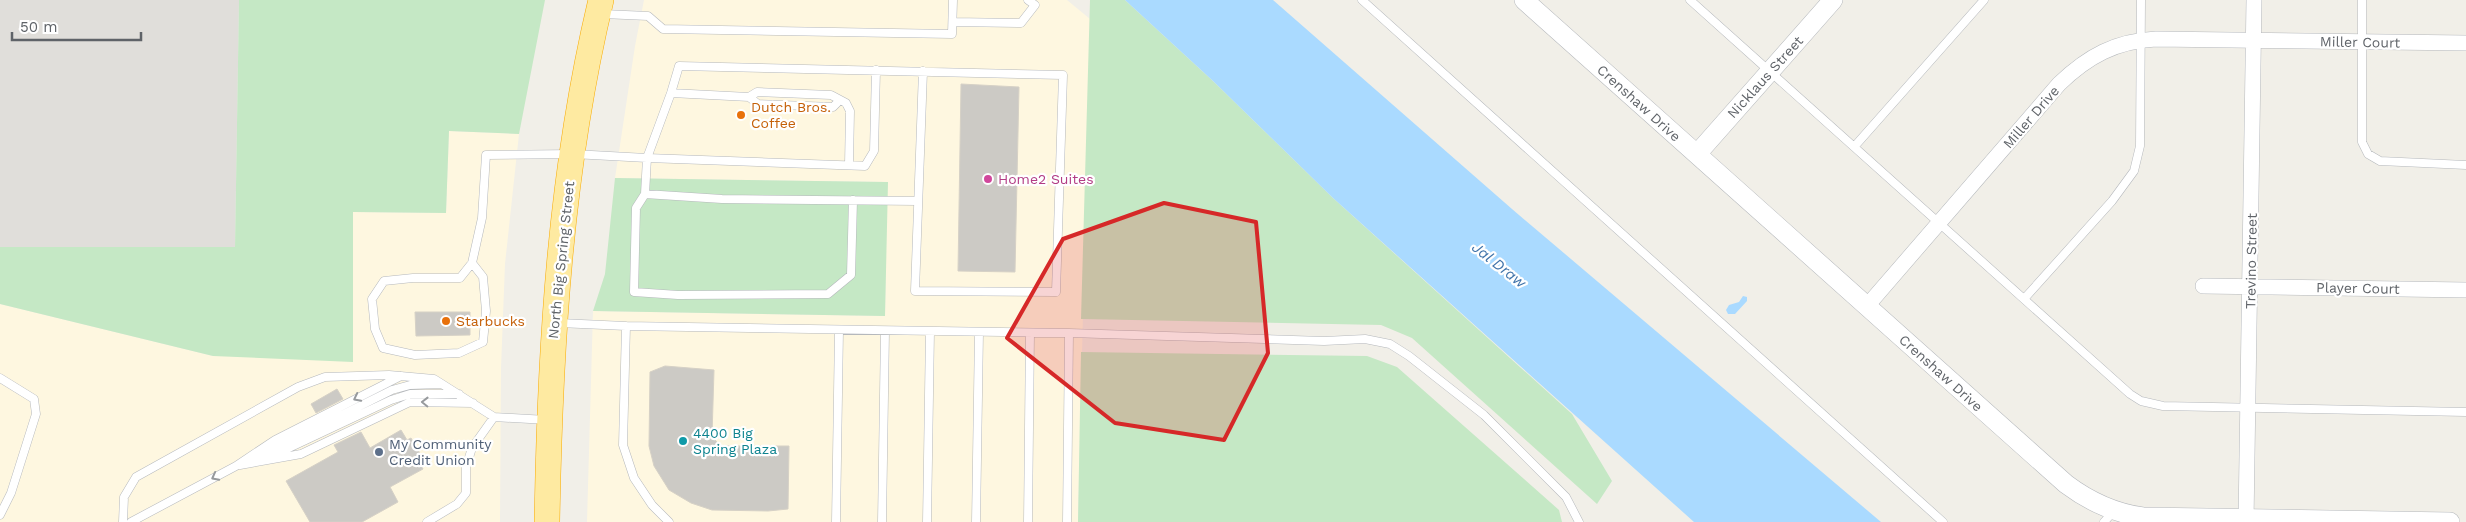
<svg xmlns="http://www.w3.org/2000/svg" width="2466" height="522" font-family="'Work Sans',sans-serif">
  <rect width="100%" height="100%" fill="#f1efe8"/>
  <!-- commercial -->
  <path fill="#fef7e0" d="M644 0H1067L1090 19 1078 522H587L593 311 885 316 887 182 615 178 635 46Z
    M449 131 519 134 505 264 501 368 500 522H0V304L213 356 353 212 446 213Z"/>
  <!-- industrial -->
  <path fill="#e0deda" d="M0 0H239L235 247H0Z"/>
  <!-- green -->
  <path fill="#c5e8c5" d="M239 0H545L519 134 449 131 446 213 353 212V362L213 356 0 304V247H235Z
    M1090 0H1125L1213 81 1333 198 1572 414 1612 481 1597 504 1412 338 1381 325 1081 319Z
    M615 178 888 182 885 316 593 311 605 274Z
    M1081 352 1367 356 1397 367 1559 510 1562 522H1078Z"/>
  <!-- water -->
  <path fill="#aadaff" d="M1125 0H1273L1512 209 1881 522H1694L1333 198 1213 81Z
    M1743 296 1747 297V301L1735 314H1728L1726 310 1729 305 1739 302Z"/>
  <!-- building -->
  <path fill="#cccac5" stroke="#d6d1c6" d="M961 84 1019 87 1015 272 958 271Z
    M415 312H470V335L416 336Z
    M665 366 714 370 712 436 720 446H789L788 509 768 511 712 510 691 503 669 490 654 466 649 446 650 372Z
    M337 389 343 399 316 413 311 404Z
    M401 430 407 440 411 438 422 457 418 459 423 469 390 487 398 502 362 522H310L286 481 338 452 334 445 361 432 370 448Z"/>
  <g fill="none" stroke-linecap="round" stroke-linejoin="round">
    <!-- service casing -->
    <g stroke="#b5b8bc" stroke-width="9">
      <path id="service" d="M1362 0 1943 522
        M1690 0 2130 394 2141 401 2163 406 2466 412
        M2362 0V142L2368 154 2380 161 2466 165
        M603 14 648 16 663 29 952 34 953 0
        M953 22 1021 23 1035 5 1028 0
        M876 70 874 151 865 166 647 158 645 194 722 199 918 201
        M671 93 749 97 757 92 831 95 846 103 850 111 849 165
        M749 97 758 104 833 107 839 101
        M1854 147 1984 0
        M645 194 636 208 634 292 678 295 828 294 851 275 853 200
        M472 263 483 277 486 311 483 342 459 353 415 355 383 348 375 329 372 299 384 281 413 278H460L472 263 482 218 486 155 573 154 647 158 671 93 679 66 1063 75 1056 292 915 291 923 71
        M2024 299 2112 201 2134 171 2140 146 2141 0
        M559 323 626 326 623 445 634 478 652 505 669 522
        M626 326 1069 333 1324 341 1365 339 1390 344 1409 356 1484 415 1566 497 1579 522
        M0 378 34 399 36 414 11 493 0 515
        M272 456 391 400 410 394H459
        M257 457 392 390 410 385 441 384
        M240 465 301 454 410 402 473 403
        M123 522 124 497 136 477 298 387 325 377 389 375 434 379 494 417 547 420
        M131 522 236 466 275 440 401 376
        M427 522 457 504 466 493V467L472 448 494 417
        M836 522 839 330
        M882 522 885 331
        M927 522 930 331
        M976 522 979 332
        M1028 522 1030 333
        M1067 522 1069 333
        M2104 522 2114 511"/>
    </g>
    <!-- minor casing -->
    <g stroke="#b5b8bc" stroke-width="16">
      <path id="minor" d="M2203 286 2466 290
        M1867 306 2059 84C2088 56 2116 41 2156 39L2466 43
        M2246 522 2254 0"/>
    </g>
    <!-- tertiary casing -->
    <g stroke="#b5b8bc" stroke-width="20">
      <path id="tertiary" d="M1524 0 2066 484C2090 502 2114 513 2143 517L2450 522
        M1697 154 1833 0"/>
    </g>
    <!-- trunk casing -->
    <g stroke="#f9ab00" stroke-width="26">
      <path id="trunk" d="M547 522C550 347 560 171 601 0"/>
    </g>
    <!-- service -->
    <use href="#service" stroke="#fff" stroke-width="8"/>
    <!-- minor -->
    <use href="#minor" stroke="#fff" stroke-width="15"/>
    <!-- tertiary -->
    <use href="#tertiary" stroke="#fff" stroke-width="19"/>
    <!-- trunk -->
    <use href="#trunk" stroke="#feeaa1" stroke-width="25"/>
  </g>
  <!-- one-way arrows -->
  <defs><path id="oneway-chevron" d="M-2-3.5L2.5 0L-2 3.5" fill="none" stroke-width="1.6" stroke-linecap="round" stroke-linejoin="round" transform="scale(1.25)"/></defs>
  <g stroke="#979a9d">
    <use href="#oneway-chevron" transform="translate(357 398) rotate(153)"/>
    <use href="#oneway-chevron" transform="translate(425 402) rotate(-179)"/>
    <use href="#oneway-chevron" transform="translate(215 477) rotate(152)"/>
  </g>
  <!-- marked area -->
  <path fill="#d62828" fill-opacity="0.2" stroke="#d62828" stroke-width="4" stroke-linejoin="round" d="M1164 203 1256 222 1268 353 1224 440 1115 423 1007 338 1063 239Z"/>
  <!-- markers -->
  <g fill="#e8710a" stroke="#fff" stroke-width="2">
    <circle cx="741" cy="115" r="5"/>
    <circle cx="446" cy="321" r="5"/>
  </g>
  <circle fill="#d1479c" stroke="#fff" stroke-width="2" cx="988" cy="179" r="5"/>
  <circle fill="#0f9aa8" stroke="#fff" stroke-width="2" cx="683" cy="441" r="5"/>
  <circle fill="#5c6f8a" stroke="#fff" stroke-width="2" cx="379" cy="452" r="5"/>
  <g text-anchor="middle" stroke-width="4.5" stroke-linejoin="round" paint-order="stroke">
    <!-- street labels -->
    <g font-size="14" fill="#5f6368" stroke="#fff">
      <text transform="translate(2360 42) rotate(1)" y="5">Miller Court</text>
      <text transform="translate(1765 77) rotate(-48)" y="5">Nicklaus Street</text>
      <text transform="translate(1639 103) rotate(42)" y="5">Crenshaw Drive</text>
      <text transform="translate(2031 117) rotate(-49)" y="5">Miller Drive</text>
      <text transform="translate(561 260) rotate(-84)" y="5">North Big Spring Street</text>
      <text transform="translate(2251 261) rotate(-89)" y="5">Trevino Street</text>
      <text transform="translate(2358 288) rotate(1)" y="5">Player Court</text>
      <text transform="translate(1941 373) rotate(42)" y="5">Crenshaw Drive</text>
    </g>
    <!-- food labels -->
    <g font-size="14" fill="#c56008" stroke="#fff" text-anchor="start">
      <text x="751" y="112">Dutch Bros.<tspan x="751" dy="16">Coffee</tspan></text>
      <text x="456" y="326">Starbucks</text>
    </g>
    <!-- hotel labels -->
    <g font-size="14" fill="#b23c85" stroke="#fff" text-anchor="start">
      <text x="998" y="184">Home2 Suites</text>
    </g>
    <!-- culture labels -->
    <g font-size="14" fill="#0d838f" stroke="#fff" text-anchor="start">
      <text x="693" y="438">4400 Big<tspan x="693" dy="16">Spring Plaza</tspan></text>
    </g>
    <!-- service labels -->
    <g font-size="14" fill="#4e5e75" stroke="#fff" text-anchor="start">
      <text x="389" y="449">My Community<tspan x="389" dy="16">Credit Union</tspan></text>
    </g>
    <!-- water labels -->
    <g font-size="15" font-style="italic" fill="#4174aa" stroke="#fff">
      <text transform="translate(1499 265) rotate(38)" y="5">Jal Draw</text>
    </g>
  </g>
  <!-- scale -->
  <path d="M12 32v8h129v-8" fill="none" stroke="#5f6368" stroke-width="2.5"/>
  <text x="20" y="32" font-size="15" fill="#5f6368" stroke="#ffffff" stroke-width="4" paint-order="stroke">50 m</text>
</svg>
